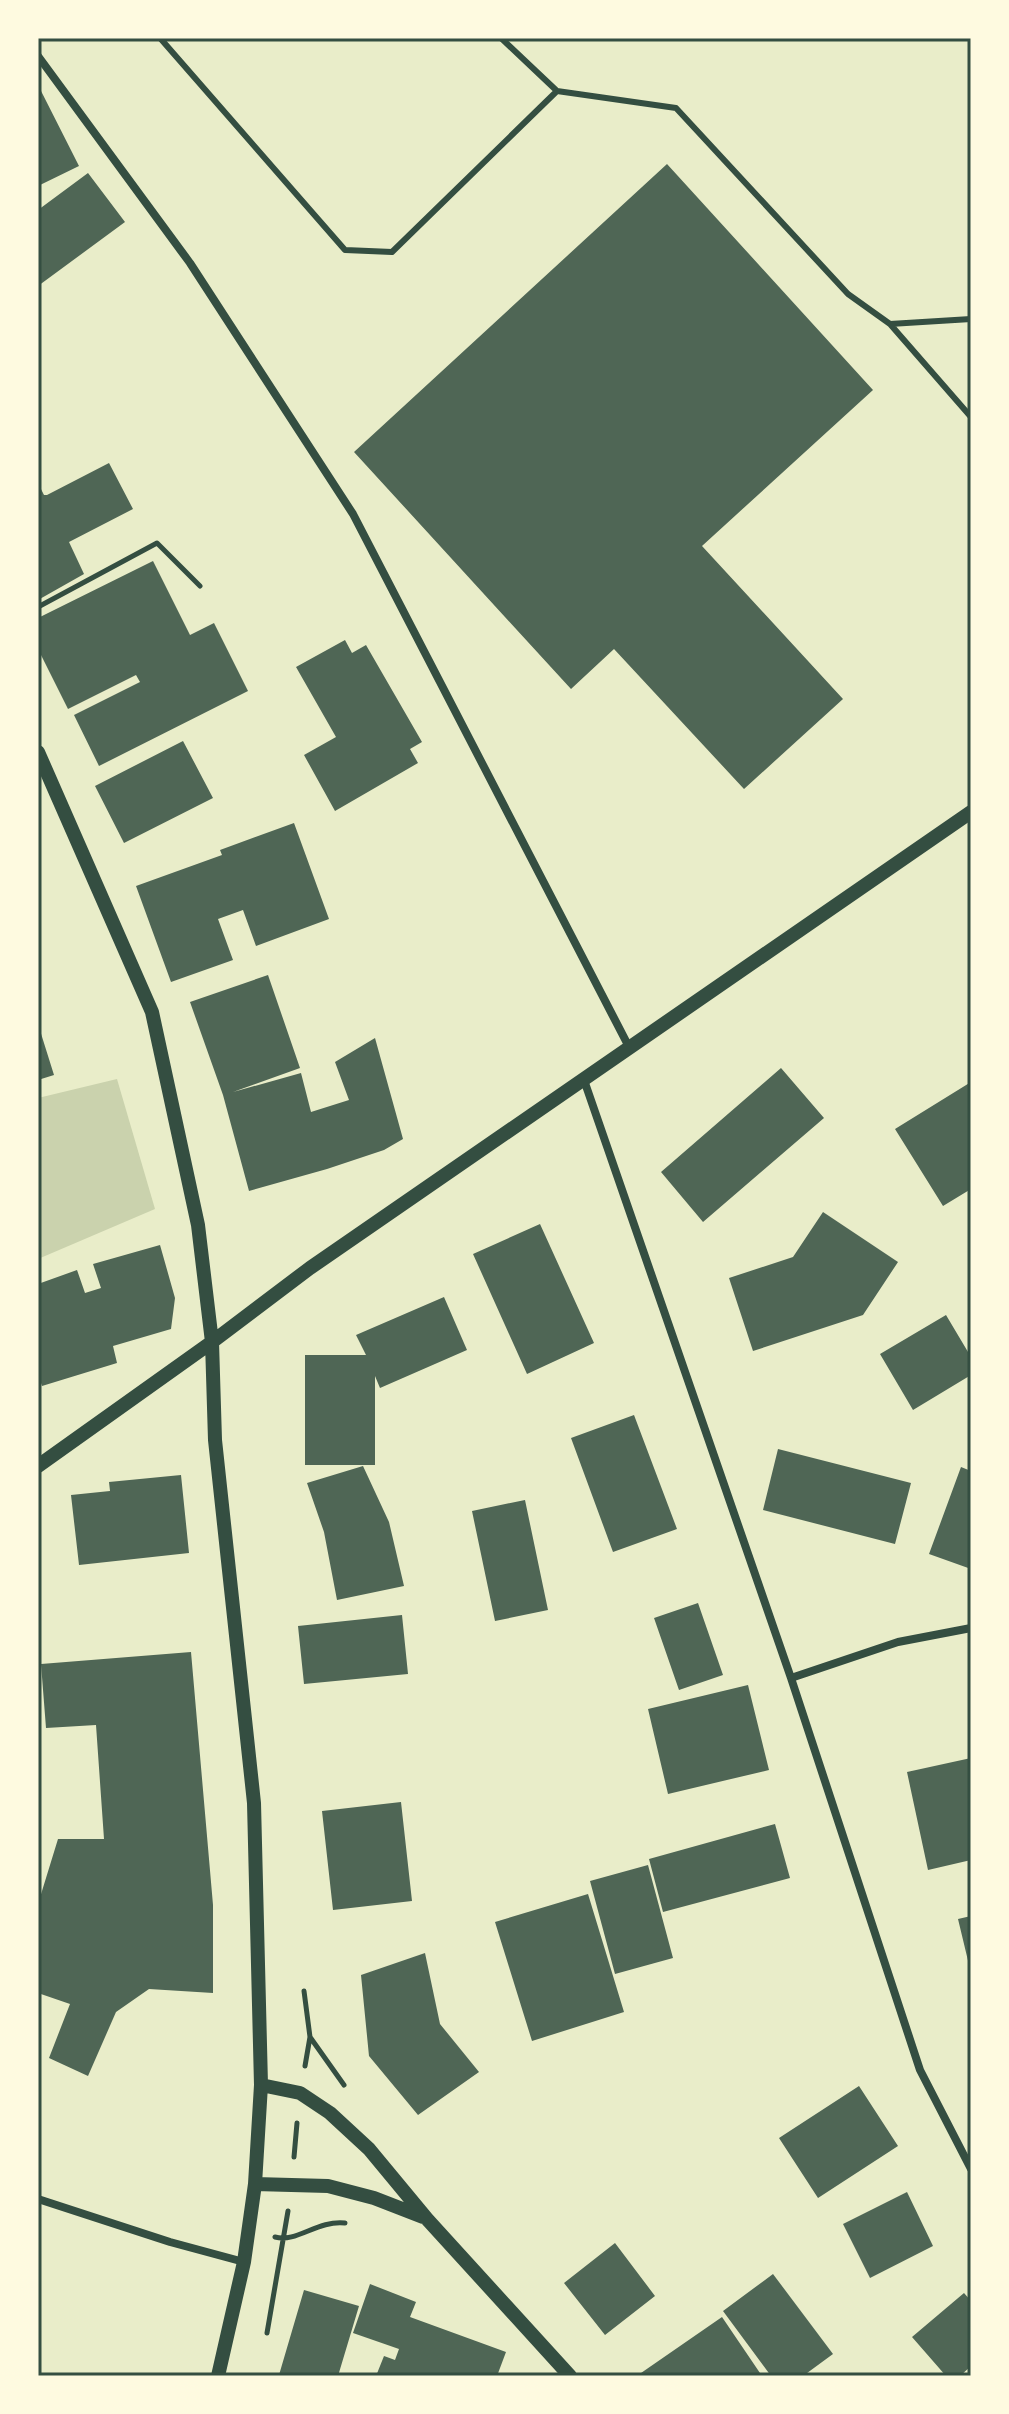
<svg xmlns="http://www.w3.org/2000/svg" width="1009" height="2414" font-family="Karla,sans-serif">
  <rect width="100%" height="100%" fill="#e9edc9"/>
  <!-- green -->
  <path fill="#cad2ad" d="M117 1079 155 1209 38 1259V1098Z"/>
  <!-- building -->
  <path fill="#4f6655" d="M38 85 79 166 38 186Z
    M667 164 873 390 702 546 843 699 744 789 614 649 571 689 354 452Z
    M88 173 125 222 38 286V210Z
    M109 463 133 509 69 542 84 574 38 600V483L44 495H47Z
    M153 561 190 635 214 623 248 691 99 766 74 715 140 682 136 675 68 709 38 649V618Z
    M345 640 352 653 366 645 422 742 410 749 418 763 335 811 304 755 336 737 296 667Z
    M183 741 213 798 124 843 95 786Z
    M294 823 329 919 256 946 243 910 218 919 233 960 171 982 136 886 222 855 220 850Z
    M268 975 300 1068 233 1092 301 1073 311 1112 349 1100 335 1062 375 1038 403 1139 384 1150 327 1169 249 1191 223 1095 190 1002Z
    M38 1024 54 1075 38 1080Z
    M781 1068 824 1118 703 1222 661 1172Z
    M971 1082V1189L943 1206 895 1129Z
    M823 1212 898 1262 863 1315 753 1351 729 1278 793 1257Z
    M540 1224 594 1343 527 1374 473 1254Z
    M160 1245 175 1298 171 1329 113 1346 117 1363 42 1386 40 1380 38 1382V1284L77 1270 85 1293 101 1288 93 1264Z
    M444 1297 467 1350 380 1388 375 1376V1465H305V1355H366L356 1335Z
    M946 1315 971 1357V1375L913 1410 880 1354Z
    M634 1415 677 1529 613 1552 571 1438Z
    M778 1449 911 1483 895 1544 763 1510Z
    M363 1466 389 1522 404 1586 337 1600 324 1532 307 1483Z
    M961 1467 971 1471V1569L929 1554Z
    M181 1475 189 1553 79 1565 71 1495 110 1491 109 1482Z
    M525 1500 548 1610 495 1621 472 1511Z
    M698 1603 723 1675 679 1690 654 1618Z
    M402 1615 408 1674 304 1684 298 1626Z
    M191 1652 213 1905V1993L149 1989 116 2012 88 2076 49 2058 70 2004 38 1993V1904L58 1839H104L96 1725 46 1728 41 1664Z
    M748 1685 769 1770 668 1794 648 1709Z
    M971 1758V1860L928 1870 907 1772Z
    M401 1802 412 1901 333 1910 322 1811Z
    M775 1824 790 1878 663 1912 649 1859Z
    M648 1865 673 1958 615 1974 590 1881Z
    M588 1894 624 2012 532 2041 495 1922Z
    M971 1916V1969H970L958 1919Z
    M425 1953 440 2024 479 2072 418 2115 369 2056 361 1975Z
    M859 2086 898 2146 818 2198 779 2138Z
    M907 2192 933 2246 870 2278 843 2224Z
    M615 2243 655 2296 605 2335 564 2283Z
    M773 2274 833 2354 803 2376H771L723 2311Z
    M370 2284 416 2302 410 2317 506 2352 497 2376H376L384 2356 395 2360 399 2349 353 2333Z
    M304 2290 359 2306 338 2376 279 2375Z
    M964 2293 971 2301V2366L960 2376H946L912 2337Z
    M722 2317 762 2376H643L641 2373Z"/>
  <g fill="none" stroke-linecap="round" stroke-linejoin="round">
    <!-- path -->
    <path stroke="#344e41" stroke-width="5" d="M38 607 157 543 200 586
      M304 1991 310 2037 305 2066
      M310 2037 344 2085
      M294 2157 297 2123
      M275 2237C297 2243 317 2220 345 2223
      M267 2333 288 2211"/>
    <!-- service -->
    <path stroke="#344e41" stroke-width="6" d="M160 38 345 250 392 252 557 91
      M501 38 557 91 676 108 848 294 890 324 971 319
      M890 324 971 417"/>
    <!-- minor -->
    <path stroke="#344e41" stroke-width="8" d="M38 56 190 263 353 514 629 1047
      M584 1080 791 1678 920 2070 971 2169
      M791 1678 898 1642 971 1628
      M38 2199 170 2242 244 2262"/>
    <!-- tertiary -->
    <path stroke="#344e41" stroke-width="14" d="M38 752 152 1012 198 1225 212 1342 215 1440 254 1803 261 2085 255 2184 244 2262 218 2376
      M38 1466 212 1342 310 1268 971 812
      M261 2085 300 2093 330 2113 369 2149 427 2219 570 2376
      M255 2184 328 2186 374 2198 423 2217"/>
  </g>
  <!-- border -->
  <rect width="1009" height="2414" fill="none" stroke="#fefae0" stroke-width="80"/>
  <rect x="40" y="40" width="929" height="2334" fill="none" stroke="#344e41" stroke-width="3"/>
</svg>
